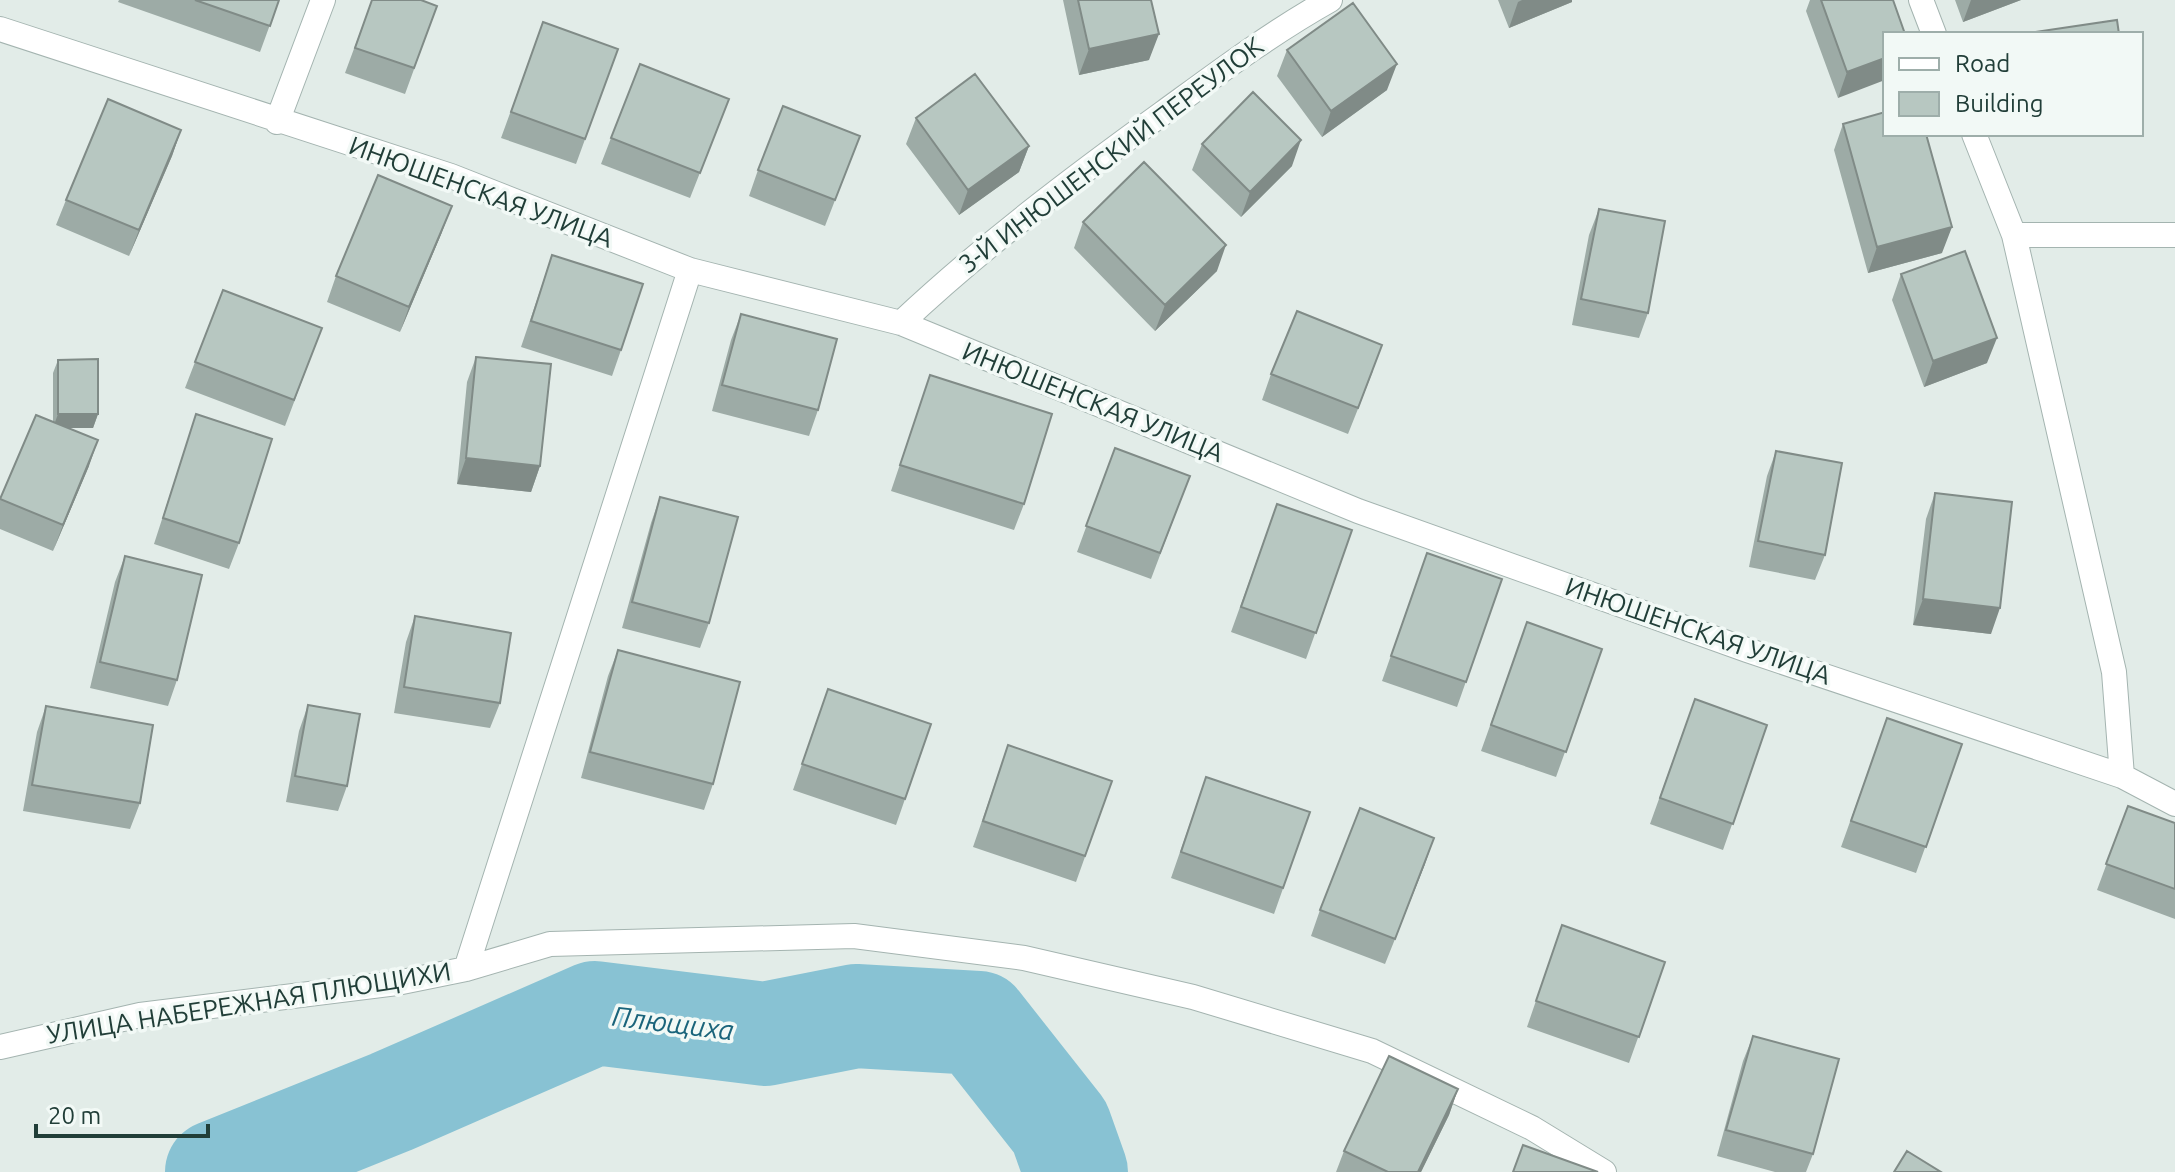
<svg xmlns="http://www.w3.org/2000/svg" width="2175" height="1172" font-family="Ubuntu,sans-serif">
  <rect width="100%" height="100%" fill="#e2ece8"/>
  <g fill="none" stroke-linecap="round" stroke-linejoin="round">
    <!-- river -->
    <path stroke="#88c2d3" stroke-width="104" d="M217 1172 391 1102 595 1013 765 1034 856 1016 978 1023 1060 1127 1076 1172"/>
    <!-- minor casing -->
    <g stroke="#a4b4b0" stroke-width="26">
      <path id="minor" d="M1921 0 1934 34
        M0 29 451 176 690 270 901 323 1358 511 1747 650 2122 776 2175 804
        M277 122 323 0
        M1974 134 2014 235
        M901 323C983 246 1073 178 1163 113 1218 73 1271 33 1330 0
        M2122 776 2114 672 2014 235H2175
        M466 969 690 270
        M0 1047 140 1015 397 983 466 969 550 944 854 936 1024 958 1193 997 1372 1051 1532 1128 1604 1172"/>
    </g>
    <!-- minor -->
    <use href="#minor" stroke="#fff" stroke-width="24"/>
  </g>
  <!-- wall -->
  <path fill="#9daba6" d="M119 0H279L260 52 118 2Z
    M372 0 437 6 405 94 345 73Z
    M1063 0H1151L1149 60 1079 75Z
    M1498 0H1572V2L1509 28Z
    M1810 0H1893L1838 98 1806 11Z
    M1955 0H2021L1963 22Z
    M543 22 618 49 576 164 501 138Z
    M1287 50 1387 90 1322 137 1277 76Z
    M729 99 690 198 601 164 611 138Z
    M916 118 1029 146 1019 172 959 215 906 144Z
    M1843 124 1942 253 1868 273 1834 150Z
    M181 130 172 156 129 256 56 225 66 200Z
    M860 136 825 226 749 196 758 170Z
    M1202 144 1292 166 1241 217 1192 170Z
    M1599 209 1648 313 1639 338 1572 325 1589 235Z
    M1083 222 1217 271 1155 331 1074 248Z
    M442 232 400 332 327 302 336 276Z
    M552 255 621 350 612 376 521 347Z
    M1901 274 1987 363 1924 387 1892 300Z
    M741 314 818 410 809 436 712 411 731 340Z
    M322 328 285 426 185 388 195 362Z
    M476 357 540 466 531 492 457 484 467 382Z
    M58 360 98 414 93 428H68L89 466 53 551 0 529V500L36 415 53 422V373Z
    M1373 371 1348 434 1262 400 1271 374Z
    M930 375 1024 504 1014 530 891 491Z
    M196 414 239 543 229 569 154 544Z
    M1115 448 1190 476 1151 579 1077 552Z
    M1776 451 1825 555 1815 580 1749 567 1767 476Z
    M1935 493 1991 634 1913 625 1926 519Z
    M660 497 709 623 700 648 622 628 651 523Z
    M1277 504 1352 530 1306 659 1231 632Z
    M1427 553 1502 579 1457 707 1382 681Z
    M125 556 177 680 168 706 90 688 115 582Z
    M415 616 500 703 490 728 394 713 406 642Z
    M1527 622 1602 649 1556 777 1481 751Z
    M618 650 713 784 704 810 581 778 608 676Z
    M828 689 931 724 896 825 793 790Z
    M1695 699 1767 725 1723 850 1650 824Z
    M308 705 347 786 338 811 286 802 299 731Z
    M46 706 140 803 130 829 23 811 37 732Z
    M1887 718 1962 744 1916 873 1841 847Z
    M1008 745 1112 781 1076 882 973 847Z
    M1206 777 1310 812 1274 914 1171 878Z
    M2128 806 2175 823V919L2097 890Z
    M1425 864 1385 964 1311 936 1320 910Z
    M1562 925 1665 962 1629 1063 1527 1027Z
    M1753 1036 1813 1154 1806 1172H1775L1717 1156 1743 1061Z
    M1458 1089 1449 1115 1421 1172H1336L1344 1151Z"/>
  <!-- shaded-wall -->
  <path fill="#808b87" d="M1522 0H1572V2L1509 28 1518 2Z
    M1971 0H2021L1963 22Z
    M1159 34 1149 60 1079 75 1089 49Z
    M1885 58V80L1838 98 1847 72Z
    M1397 64 1387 90 1322 137 1331 111Z
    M181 130 172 156 129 256 139 230Z
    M1301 140 1292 166 1241 217 1250 192Z
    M1029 146 1019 172 959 215 968 190Z
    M452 206 442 232 400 332 409 307Z
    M1952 227 1942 253 1868 273 1877 247Z
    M1226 245 1217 271 1155 331 1165 305Z
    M1997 338 1987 363 1924 387 1933 361Z
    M58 414H98L93 428H53Z
    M98 440 89 466 53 551 63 525Z
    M466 458 540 466 531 492 457 484Z
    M1923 599 2000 608 1991 634 1913 625Z
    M1434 838 1425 864 1385 964 1395 939Z
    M1458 1089 1449 1115 1421 1172H1418Z"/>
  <!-- building -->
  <path fill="#b7c7c1" stroke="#808b87" stroke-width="2" d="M195 0H279L270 26Z
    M372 0H421L437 6 414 68 355 48Z
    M1078 0H1151L1159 34 1089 49Z
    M1821 0H1893L1905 34H1885V58L1847 72Z
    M1353 3 1397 64 1331 111 1287 50Z
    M2117 20 2119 34H2022Z
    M543 22 618 49 585 139 511 112Z
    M640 64 729 99 700 173 611 138Z
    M975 74 1029 146 968 190 916 118Z
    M1253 92 1301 140 1250 192 1202 144Z
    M108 99 181 130 139 230 66 200Z
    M783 106 860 136 835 200 758 170Z
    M1885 112V134H1926L1952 227 1877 247 1843 124Z
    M1144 162 1226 245 1165 305 1083 222Z
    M378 175 452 206 409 307 336 276Z
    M1599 209 1665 221 1648 313 1581 299Z
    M1965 251 1997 338 1933 361 1901 274Z
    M552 255 643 284 621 350 531 321Z
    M223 290 322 328 294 400 195 362Z
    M1297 311 1382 345 1358 408 1271 374Z
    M741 314 837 339 818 410 722 385Z
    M476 357 551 364 540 466 466 458Z
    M98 359V414H58V360Z
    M930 375 1052 414 1024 504 900 465Z
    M196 414 272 439 239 543 163 518Z
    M36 415 98 440 63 525 0 499Z
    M1115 448 1190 476 1160 553 1086 526Z
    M1776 451 1842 463 1825 555 1758 541Z
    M1935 493 2012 502 2000 608 1923 599Z
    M660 497 738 517 709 623 632 602Z
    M1277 504 1352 530 1316 633 1241 607Z
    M1427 553 1502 579 1466 682 1391 656Z
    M125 556 202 575 177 680 100 662Z
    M415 616 511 633 500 703 404 687Z
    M1527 622 1602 649 1566 752 1491 725Z
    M618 650 740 682 713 784 590 752Z
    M828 689 931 724 905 799 802 764Z
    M1695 699 1767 725 1733 824 1660 798Z
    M308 705 360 714 347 786 295 776Z
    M46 706 153 725 140 803 32 785Z
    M1887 718 1962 744 1926 847 1851 821Z
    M1008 745 1112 781 1085 856 983 821Z
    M1206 777 1310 812 1283 888 1181 852Z
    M2128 806 2175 823V889L2106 864Z
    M1360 808 1434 838 1395 939 1320 910Z
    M1562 925 1665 962 1639 1037 1536 1001Z
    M1753 1036 1839 1059 1813 1154 1726 1130Z
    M1389 1056 1458 1089 1418 1172H1388L1344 1151Z
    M1523 1145 1598 1172H1513Z
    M1907 1151 1941 1172H1894Z"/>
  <g text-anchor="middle" stroke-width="7" stroke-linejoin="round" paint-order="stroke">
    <!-- street labels -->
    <g font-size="26" fill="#213e38" stroke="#f2f9f6">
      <text transform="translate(1111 155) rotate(-37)" y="9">3-Й ИНЮШЕНСКИЙ ПЕРЕУЛОК</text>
      <text transform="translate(481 192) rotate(20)" y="9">ИНЮШЕНСКАЯ УЛИЦА</text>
      <text transform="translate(1093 402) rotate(22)" y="9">ИНЮШЕНСКАЯ УЛИЦА</text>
      <text transform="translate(1698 631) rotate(19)" y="9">ИНЮШЕНСКАЯ УЛИЦА</text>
      <text transform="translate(249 1003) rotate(-9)" y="9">УЛИЦА НАБЕРЕЖНАЯ ПЛЮЩИХИ</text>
    </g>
    <!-- water labels -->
    <g font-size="28" font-style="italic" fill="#1a647b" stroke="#f2f9f6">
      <text transform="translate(673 1023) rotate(7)" y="10">Плющиха</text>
    </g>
  </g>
  <!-- legend -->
  <rect x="1883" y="32" width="260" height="104" fill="#f2f9f6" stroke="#9eaeaa" stroke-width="2"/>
  <rect x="1899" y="58" width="40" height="12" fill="#ffffff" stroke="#9eaeaa" stroke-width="2"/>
  <text x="1955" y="72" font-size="24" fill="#213e38">Road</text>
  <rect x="1899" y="92" width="40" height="24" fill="#b7c7c1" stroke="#9eaeaa" stroke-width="2"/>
  <text x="1955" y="112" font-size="24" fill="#213e38">Building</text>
  <!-- scale -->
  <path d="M36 1124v12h172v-12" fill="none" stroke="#213e38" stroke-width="4"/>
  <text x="48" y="1124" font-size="24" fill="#213e38" stroke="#f2f9f6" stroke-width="6" paint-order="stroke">20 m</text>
</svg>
